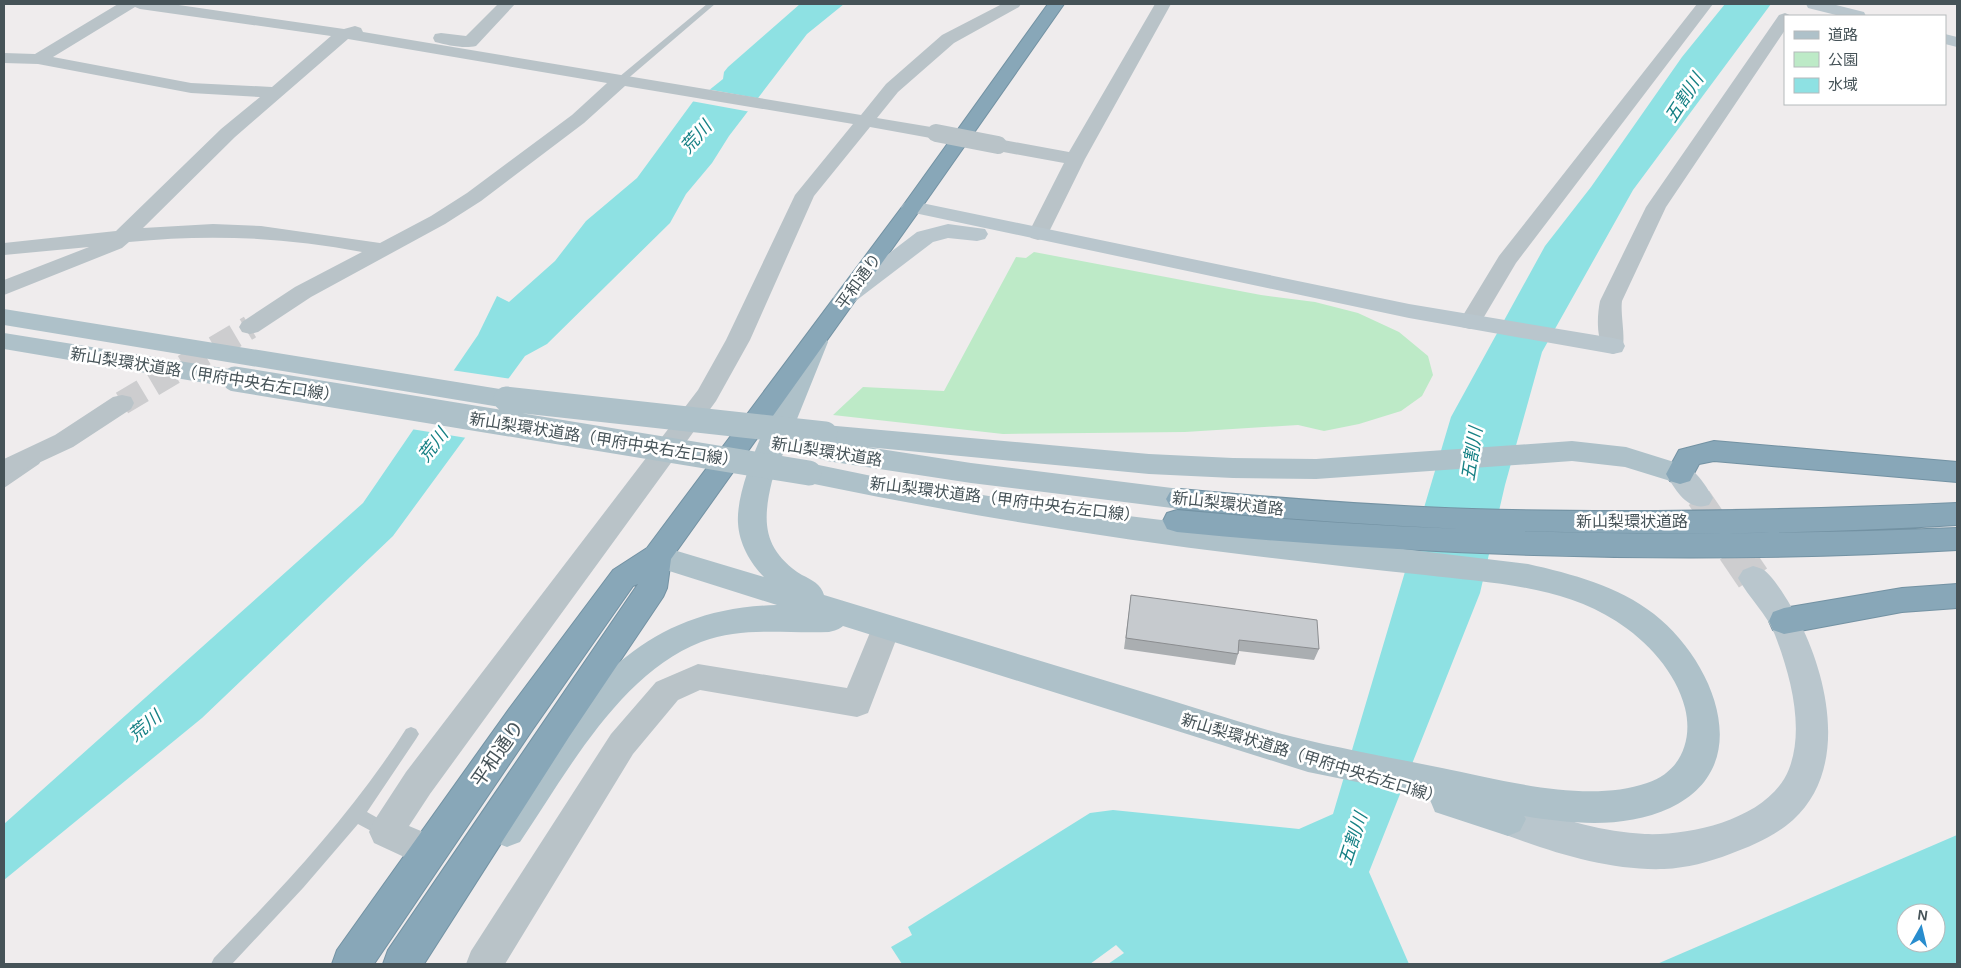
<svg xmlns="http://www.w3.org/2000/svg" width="1961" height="968" font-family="Helvetica,'Noto Sans JP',sans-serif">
  <rect width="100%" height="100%" fill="#efeced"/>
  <!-- green -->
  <path fill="#bdeac7" d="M1034 252 1261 295 1315 302 1358 313 1399 332 1428 356 1433 375 1422 396 1401 411 1359 424 1324 431 1298 425 1185 432 1003 434 833 415 863 387 944 391 1016 257 1026 258Z"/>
  <!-- water -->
  <path fill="#8ee1e3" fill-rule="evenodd" d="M800 4H844L807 34 729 136 712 163 686 194 670 223 547 344 525 356 393 536 202 718 4 880V824L363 503 478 335 497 296 509 302 555 261 586 221 637 178 700 92 708 91 723 79 724 72 728 67Z
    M1725 4H1771L1633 190 1542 352 1505 485 1480 593 1369 872 1409 964H1108L1124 953 1116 945 1090 964H902L891 947 912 935 908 927 1090 813 1113 810 1299 829 1333 814 1451 417 1545 246 1591 187 1682 57Z
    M1957 835V964H1657ZM1906 913H1936V943H1906Z"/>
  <!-- pier -->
  <path fill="#efeced" d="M701 88 762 99 751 112 691 101Z
    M451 370 511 379 467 438 411 429Z"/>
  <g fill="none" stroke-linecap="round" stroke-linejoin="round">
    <!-- street-tunnel -->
    <path stroke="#cdcdcf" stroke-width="24" stroke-dasharray="24 12" stroke-linecap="butt" d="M122 403 250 327"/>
    <!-- secondary-tunnel-far1 -->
    <path stroke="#cdcdcf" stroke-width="25" stroke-dasharray="25 12" stroke-linecap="butt" d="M1699 498 1735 551"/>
    <!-- secondary-tunnel -->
    <path stroke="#cdcdcf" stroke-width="34" stroke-dasharray="34 17" stroke-linecap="butt" d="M1734 550 1753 578"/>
    <!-- highway casing -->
    <g stroke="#7392a3" stroke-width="2">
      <path id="highway" d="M1048 4H1064L919 211 671 559 667 588 663 597 569 737 424 964H383L388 950 638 584 633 586 533 729 374 964H332L337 950 509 709 613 570 647 548 905 203Z
        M1714 441 1957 462V482L1714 461 1699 464 1690 481 1680 484 1670 481 1666 474 1679 450Z
        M1180 489C1277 498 1375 506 1472 509 1634 514 1795 510 1957 503V525C1698 541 1438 534 1180 509L1170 506 1166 499 1170 492Z
        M1177 510C1439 535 1694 538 1957 528V550C1697 565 1436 557 1177 532L1167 529 1163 521 1167 513Z
        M1957 584V608L1902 612 1784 634 1773 630 1769 621 1773 612 1784 608 1902 588Z"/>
    </g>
    <!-- lane -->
    <path fill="#b9c3c8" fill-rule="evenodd" d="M707 4H715L625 81H619V77Z
      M35 457 41 461 39 464 4 488V477Z
      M411 727 416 729 419 734 416 739 367 812 392 826 394 831 392 836 386 839 358 824 303 888 232 964H211L214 958C284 886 352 814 406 729Z"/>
    <!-- street -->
    <path fill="#b9c3c8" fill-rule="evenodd" d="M118 4H172L344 29 355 26 361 28 363 32 861 115 886 84 942 35 1002 4H1021L1019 7 954 43 898 92 877 118 943 129 945 133 943 137 936 139 870 127 814 196 750 340 716 401 430 794 409 826 440 839 445 851 440 863 428 868 374 843 369 832 374 821 406 772 698 390 726 340 795 195 853 124 625 86 584 123 481 201 445 224 311 297 258 332 250 334 242 332 239 327 242 322 295 287 362 252C284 237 208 234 129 242L122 248 4 295V280L89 247 4 255V243L116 231 221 129 260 97 191 93 38 64 4 63V53L35 54ZM135 7 140 9 331 36 272 87 191 83 53 57ZM348 39 607 83 572 115 467 193 431 216 380 243 261 226 213 224 143 228 235 137Z
      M498 4H515L476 46C464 49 447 45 435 42L433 38 435 34 441 33 466 36Z
      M1155 4H1171L1085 159 1048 234 1045 238 1038 240 1031 238 1028 234 1064 163 998 151 991 149 989 145 991 141 998 139 1069 152Z
      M1697 4H1713L1516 263 1478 327 1470 329 1462 327 1459 322 1499 256Z
      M1785 13 1792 16H1785V30L1666 207 1622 301C1620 315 1627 342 1621 351L1613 354 1605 351C1596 338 1597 316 1600 301L1646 207 1779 15Z
      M122 395 131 397 134 403 131 409 73 447 4 479V459L55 435 113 397Z
      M886 615 896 618 901 627 868 713 857 717 700 690 678 700 633 754 505 964H466L471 951 611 734 656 682 698 664 847 688 876 618Z"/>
    <!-- secondary -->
    <path fill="#b9c6cd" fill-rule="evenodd" d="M1806 4H1832L1864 12 1866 16H1840L1808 8Z
      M1945 34 1957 37V47L1945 44Z
      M912 201 1409 304 1613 338 1622 340 1625 346 1622 352 1613 354 1409 318 905 211 901 207 905 203Z
      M948 224 985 229 988 234 985 239 977 241 948 238 933 242 853 303 845 305 837 303 833 298 837 293 917 232Z
      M1680 464C1695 468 1705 484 1713 498L1709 505C1688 512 1676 491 1666 474L1670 467Z
      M1753 566C1756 567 1761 568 1764 570 1775 578 1794 610 1800 623 1829 681 1848 770 1793 820 1775 836 1752 846 1730 854 1709 862 1687 868 1664 869 1608 871 1547 851 1496 831L1490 819 1496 807 1508 802C1552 816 1598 832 1645 834 1692 836 1770 818 1789 769 1805 728 1790 674 1775 635 1767 614 1749 598 1738 578L1743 570Z"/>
    <!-- primary -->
    <path fill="#aec1c9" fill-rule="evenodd" d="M4 309 506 390 515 393 519 399 515 405 506 408 4 325Z
      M4 333 235 370 244 373 248 379 244 385 235 388 4 349Z
      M816 334 825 336 828 342 772 481C762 522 763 550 802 575 812 580 821 584 824 595 929 627 1034 659 1140 691 1191 706 1242 724 1294 737 1342 749 1393 758 1442 768 1502 780 1587 804 1647 783 1681 772 1693 740 1685 708 1676 672 1647 641 1616 621 1560 585 1490 583 1425 575 1366 569 1306 562 1247 555 1100 537 954 513 809 483L799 480 795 473 799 466 809 463 896 481 1070 509 1528 564C1572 574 1618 586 1654 614 1713 660 1759 766 1670 808 1625 829 1572 824 1524 816L1526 819 1520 831 1508 836 1435 812 1430 800 1431 797 1308 772 843 626C840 629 834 631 829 632 785 634 745 626 701 642 620 673 566 774 520 842L507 847 494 842 489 830 494 818C573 709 627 608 777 605L647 564 642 556 647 548 657 545 764 577C750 563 739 543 738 523 735 478 785 386 804 342L807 336Z
      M825 425 1149 454 1233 458 1316 459 1572 441 1626 447 1690 467 1694 474 1690 481 1680 484 1625 467 1572 461 1316 479 1233 478 1149 474 867 447 971 463 1180 489 1190 492 1194 499 1190 506 1180 509 971 483 827 461 818 458 814 451 818 444 823 443 816 441 812 434 816 427Z"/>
    <!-- highway -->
    <use href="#highway" fill="#88a7b8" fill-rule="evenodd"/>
    <!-- street-bridge -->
    <path stroke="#b9c3c8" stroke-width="18" d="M936 133 998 145"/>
    <!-- primary-bridge -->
    <path stroke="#aec1c9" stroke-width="25" d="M235 379 809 473
      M506 399 825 434"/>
  </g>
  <!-- wall -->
  <path fill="#aaaeb1" d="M1131 595 1319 649 1314 660 1239 651 1238 654 1235 665 1124 649Z"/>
  <!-- building -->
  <path fill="#c6cace" stroke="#8b8d90" d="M1131 595 1317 620 1319 649 1239 640 1238 654 1126 638Z"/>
  <g text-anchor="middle" stroke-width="5" stroke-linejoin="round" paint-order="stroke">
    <!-- street labels -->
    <g font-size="16" fill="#465358" stroke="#fff">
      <text transform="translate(858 281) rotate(-54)" y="6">平和通り</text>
      <text transform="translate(205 374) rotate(9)" y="6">新山梨環状道路（甲府中央右左口線）</text>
      <text transform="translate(604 439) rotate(9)" y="6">新山梨環状道路（甲府中央右左口線）</text>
      <text transform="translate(827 451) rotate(9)" y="6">新山梨環状道路</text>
      <text transform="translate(1005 499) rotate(7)" y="6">新山梨環状道路（甲府中央右左口線）</text>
      <text transform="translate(1228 503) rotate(6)" y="6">新山梨環状道路</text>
      <text x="1632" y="527">新山梨環状道路</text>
      <text transform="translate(1312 758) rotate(17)" y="6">新山梨環状道路（甲府中央右左口線）</text>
    </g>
    <!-- water labels -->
    <g font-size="18" font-style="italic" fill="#178185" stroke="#fff">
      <text transform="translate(1684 98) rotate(-57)" y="6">五割川</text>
      <text transform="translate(696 137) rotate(-48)" y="6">荒川</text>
      <text transform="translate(433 445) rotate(-52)" y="6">荒川</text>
      <text transform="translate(1472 454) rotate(-81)" y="6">五割川</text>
      <text transform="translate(145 726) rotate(-40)" y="6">荒川</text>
      <text transform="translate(1353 839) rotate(-72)" y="6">五割川</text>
    </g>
    <!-- near-street labels -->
    <g font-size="19" fill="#465358" stroke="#fff">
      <text transform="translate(497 753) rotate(-55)" y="7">平和通り</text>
    </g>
  </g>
  <!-- border -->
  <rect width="1961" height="968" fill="none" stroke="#465358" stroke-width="10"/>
  <!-- legend -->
  <rect x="1784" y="15" width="162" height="90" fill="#ffffff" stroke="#b5babc"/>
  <rect x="1794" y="31" width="25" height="8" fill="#aec1c9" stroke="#b5babc"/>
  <text x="1828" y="40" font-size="15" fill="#465358">道路</text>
  <rect x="1794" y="52" width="25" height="15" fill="#bdeac7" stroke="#b5babc"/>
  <text x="1828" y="65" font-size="15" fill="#465358">公園</text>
  <rect x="1794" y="78" width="25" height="15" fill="#8ee1e3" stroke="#b5babc"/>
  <text x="1828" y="90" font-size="15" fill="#465358">水域</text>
  <!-- north arrow -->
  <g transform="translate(1921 928) rotate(8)"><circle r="24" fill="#ffffff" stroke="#b5babc"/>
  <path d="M0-4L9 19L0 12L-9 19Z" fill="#288dce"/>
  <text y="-8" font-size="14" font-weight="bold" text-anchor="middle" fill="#465358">N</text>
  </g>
</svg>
